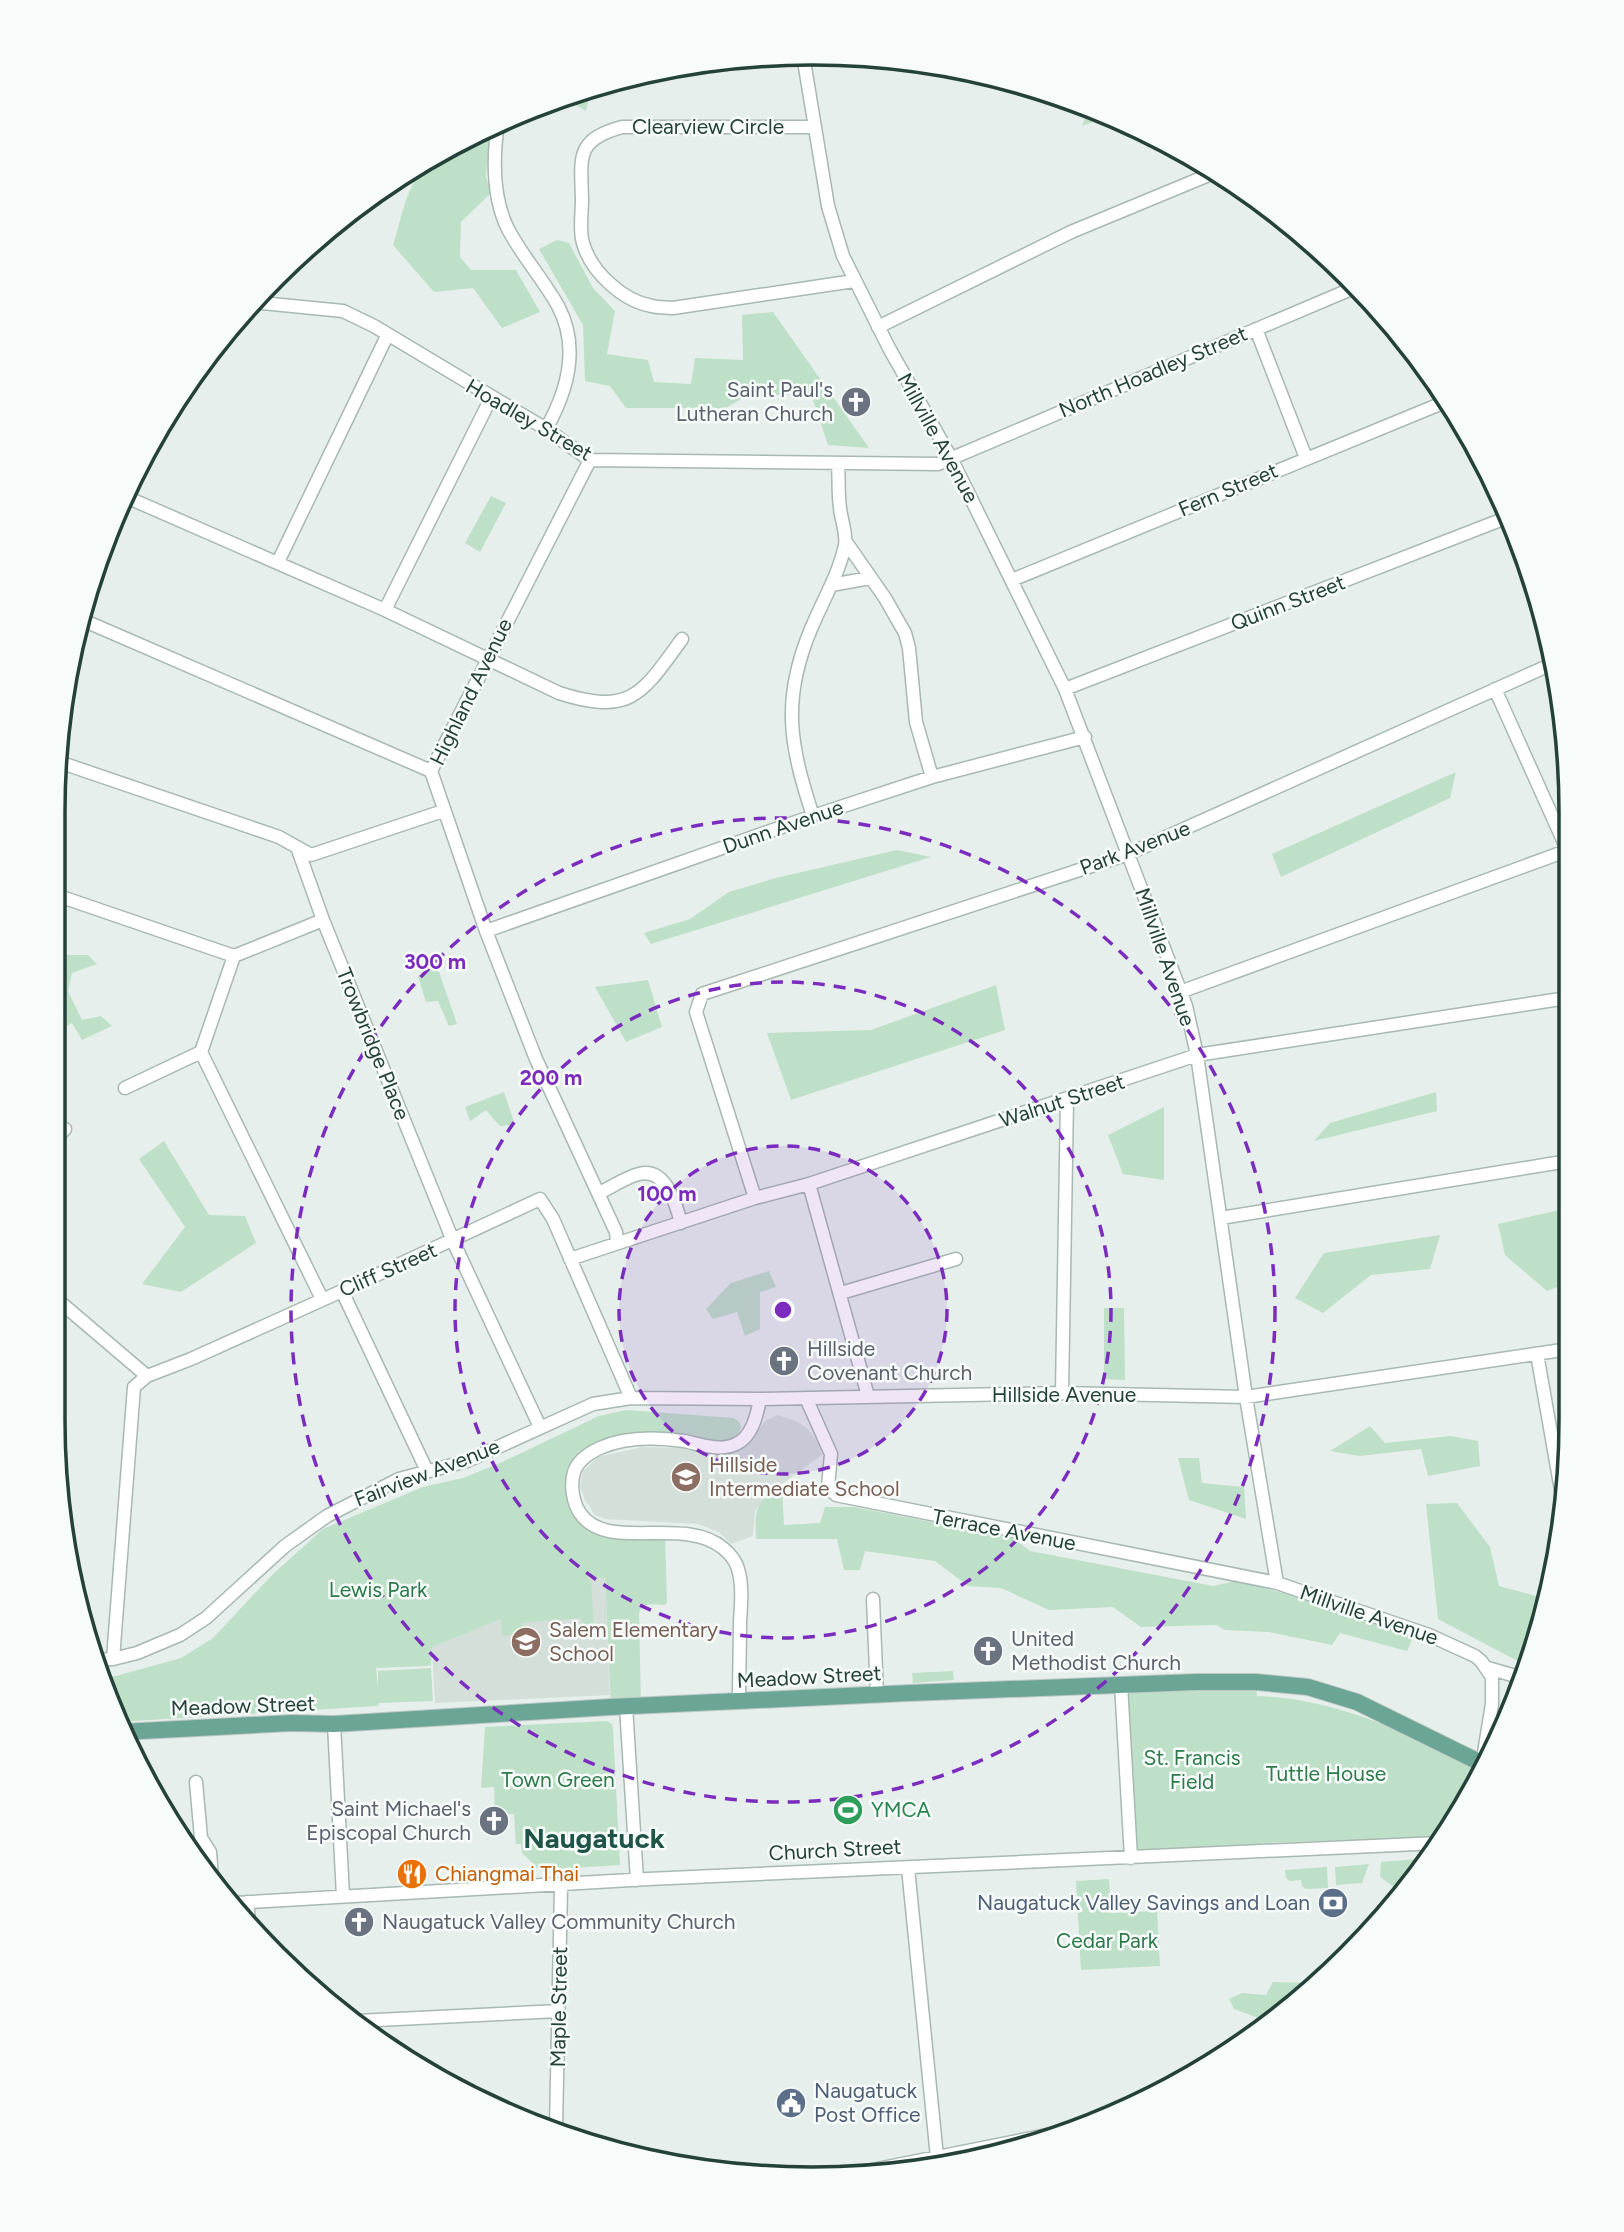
<svg xmlns="http://www.w3.org/2000/svg" width="1624" height="2232" font-family="Figtree,sans-serif">
  <rect width="100%" height="100%" fill="#e6efeb"/>
  <!-- built -->
  <path fill="#d4dfda" d="M778 1415 798 1422 808 1429 820 1445 822 1455 767 1495 755 1511 753 1536 731 1544 719 1532 698 1524 605 1519 595 1515 585 1500 580 1486 583 1471 598 1457 642 1447 685 1448 710 1452 752 1438 766 1420Z
    M590 1576 605 1578 610 1695 435 1703 432 1647 505 1617 565 1578Z"/>
  <!-- green -->
  <path fill="#bfe0c8" d="M592 87 586 111 564 98Z
    M1089 108 1108 116 1082 126Z
    M490 126 486 177 491 193 461 222 460 257 471 270H516L540 312 502 328 473 288 434 292 393 245C399 226 403 204 412 186 425 157 461 137 490 126Z
    M557 240 569 243 593 288 615 311 607 354 648 360 654 382 691 384 695 358 743 360 742 315 773 312 869 448 828 445 811 394 746 396 726 408H626L610 386 585 381 583 325 539 249Z
    M491 496 506 503 480 552 465 543Z
    M1456 772 1450 798 1281 877 1272 854Z
    M897 850 931 857 651 944 644 933 690 919 729 892 776 878Z
    M57 955H88L97 964 72 973 68 991 82 1020 101 1016 112 1026 82 1040 72 1023 53 1034V976Z
    M437 966 457 1024 449 1026 438 1001 426 1002 418 976Z
    M648 980 662 1027 626 1042 595 987Z
    M996 985 1005 1030 791 1100 767 1033 871 1030Z
    M504 1092 515 1125 500 1126 486 1110 470 1121 465 1107Z
    M1436 1092 1437 1111 1314 1141 1330 1123Z
    M1164 1107V1180L1123 1174 1108 1135Z
    M164 1141 209 1215 245 1216 256 1243 181 1292 142 1284 185 1227 139 1159Z
    M1568 1208V1246L1562 1285 1547 1291 1505 1255 1498 1224Z
    M1440 1235 1430 1269 1371 1275 1323 1313 1295 1298 1324 1253Z
    M769 1271 776 1287 760 1292V1329L745 1336 737 1312 713 1319 706 1309 731 1283Z
    M1104 1308H1124L1125 1380 1104 1379Z
    M626 1410 734 1418 740 1423 741 1428 735 1440 728 1444 658 1433 585 1449 569 1466 567 1488 585 1525 595 1533 608 1536 665 1537 667 1602 665 1605C654 1605 643 1601 639 1613L641 1705 611 1707 605 1578 587 1577 591 1580 594 1630H583L581 1618 521 1623 522 1631 516 1632V1635L502 1636 501 1619 432 1647 431 1665 428 1666 376 1668 378 1687V1671L431 1668 433 1701 379 1703 378 1706 116 1722 98 1676H116L181 1658 213 1638 272 1575 323 1529 423 1487 463 1478 500 1463 599 1416Z
    M1370 1426 1385 1443 1450 1436 1478 1441 1480 1466 1428 1476 1421 1449 1360 1456 1330 1451Z
    M1178 1458H1199L1202 1483 1244 1487 1246 1519 1189 1500Z
    M782 1489 784 1525 820 1523 825 1507H854L1013 1538 1030 1551 1213 1586 1236 1581 1283 1593 1413 1637 1407 1651 1340 1633 1332 1645 1269 1632 1225 1630 1216 1625 1141 1627 1113 1607 1049 1610 1001 1588 968 1586 935 1561 865 1551 860 1570H844L837 1539H756C755 1511 754 1500 782 1489Z
    M1457 1503 1490 1547 1499 1586 1548 1599 1546 1617 1527 1666 1438 1619 1426 1504Z
    M953 1671 954 1680 913 1683 912 1673Z
    M1256 1682 1257 1696C1336 1698 1409 1733 1478 1769L1475 1785 1443 1837 1262 1843V1855L1130 1859 1121 1684Z
    M1512 1691H1518L1500 1738 1506 1694Z
    M607 1721 612 1724 613 1729 620 1865 540 1870 522 1853 521 1844H516L514 1814 495 1815 494 1787 481 1788 485 1727Z
    M1430 1858 1414 1883 1398 1899 1397 1889 1380 1877 1381 1862Z
    M1369 1864 1362 1883 1336 1885 1335 1867Z
    M1327 1867 1328 1888 1306 1889 1302 1886 1301 1880 1290 1881 1286 1878 1285 1870Z
    M1109 1879 1111 1913 1157 1911 1160 1966 1081 1970 1076 1881Z
    M1273 1982 1314 1983 1273 2023 1234 2009 1229 1999 1242 1993 1266 1995Z"/>
  <g fill="none" stroke-linecap="round" stroke-linejoin="round">
    <!-- minor casing -->
    <g stroke="#a8b8b2" stroke-width="15">
      <path id="minor" d="M803 55 828 206 843 256 889 348 951 458 1065 689 1186 1006 1197 1055 1246 1397 1277 1583
        M498 123C493 157 492 197 508 229 522 256 543 279 558 306 580 347 567 392 546 429
        M814 127H622C575 140 581 157 582 200 582 213 579 231 583 243 591 272 623 301 652 306 659 308 666 307 673 308L854 281
        M251 302 343 311 374 326 546 429 590 460 938 464 1356 287
        M878 327 1071 232 1216 172
        M1256 329 1306 458
        M590 460 431 771 486 931 536 1059 616 1232 617 1243
        M124 496 385 610 559 693C631 716 642 694 682 639
        M846 542 885 598 905 633 909 648 916 722 932 777
        M278 562 387 336
        M1012 580 1445 402
        M831 585 870 578
        M385 610 491 398
        M78 618 431 771
        M1065 689 1511 516
        M1495 689 1566 847
        M59 762 279 837 311 855 443 811
        M813 816C790 746 781 700 811 629 822 602 839 574 845 545 847 534 841 519 840 508 838 494 839 479 838 465
        M297 847 323 920 453 1241 540 1427
        M53 894 234 956 323 920
        M486 931 813 816 932 777 1085 737
        M234 956 201 1052 322 1299
        M1180 992 1566 851
        M125 1088 201 1052
        M53 1142 65 1129
        M809 1184 868 1396
        M599 1193C612 1187 626 1177 639 1174 666 1167 676 1204 681 1223
        M755 1198 696 1012 702 994 1128 854 1552 664
        M1221 1218 1568 1161
        M570 1259 755 1198 809 1184 1197 1055 1567 998
        M342 1291 427 1471
        M841 1293 956 1259
        M53 1296 147 1376
        M1537 1354 1564 1507
        M1062 1393 1067 1100
        M806 1398 831 1454 828 1487 836 1495 1277 1583 1429 1635 1475 1656 1481 1661 1492 1677V1704L1480 1777
        M873 1599 877 1695
        M113 1659 134 1387 147 1376 191 1359 342 1291 540 1199 553 1219 631 1398
        M93 1660 113 1659 137 1653 180 1635 206 1618 285 1546 327 1516 399 1479 467 1461 593 1404 631 1398 760 1399
        M1488 1668 1522 1678
        M1121 1684 1131 1858
        M739 1701C739 1675 740 1648 740 1622 741 1605 743 1585 738 1569 736 1561 729 1553 723 1548 683 1515 606 1553 580 1513 573 1503 570 1485 574 1472 578 1460 589 1453 600 1448 626 1436 656 1437 684 1441 699 1444 720 1452 736 1444 752 1437 757 1415 760 1399L1062 1393 1246 1397 1569 1349
        M626 1706 637 1880
        M334 1724 343 1896
        M196 1782 201 1838 210 1852 212 1878
        M908 1868 937 2157
        M247 1902 249 1920
        M234 1903 648 1879 1439 1843
        M357 2021 558 2011
        M556 2128 561 1886
        M827 2179 1062 2132"/>
    </g>
    <!-- major casing -->
    <g stroke="#c2cac8" stroke-width="18">
      <path id="major" d="M122 1732 291 1723 334 1724 611 1707 909 1693 1196 1682H1256L1308 1687 1357 1702 1487 1766"/>
    </g>
    <!-- minor -->
    <use href="#minor" stroke="#fff" stroke-width="12"/>
    <!-- major -->
    <use href="#major" stroke="#6aa596" stroke-width="16"/>
  </g>
  <!-- distance rings -->
  <circle cx="783" cy="1310" r="164" fill="#7b2cbf" fill-opacity=".12"/>
  <g fill="none" stroke="#7b2cbf" stroke-width="3.5" stroke-dasharray="12 9">
    <circle cx="783" cy="1310" r="164"/>
    <circle cx="783" cy="1310" r="328"/>
    <circle cx="783" cy="1310" r="492"/>
  </g>
  <!-- icons -->
  <defs>
    <g id="church-disc" transform="scale(1.575)"><circle r="9.5" fill="#6b7280" stroke="#f7fbf9"/><path d="M-1.2-6h2.4v3.5h3.3v2.4h-3.3V6h-2.4V-.1h-3.3v-2.4h3.3Z" fill="#fff"/></g>
    <g id="school-disc" transform="scale(1.575)"><circle r="9.5" fill="#8d6e63" stroke="#f7fbf9"/><path d="M0-5L7-2L0 1L-7-2ZM-4 1L0 2.5L4 1V4Q0 6-4 4Z" fill="#fff"/></g>
    <g id="stadium-disc" transform="scale(1.575)"><circle r="9.5" fill="#2e9e5b" stroke="#f7fbf9"/><path d="M0-5a6.5 5 0 1 0 0 10a6.5 5 0 1 0 0-10ZM-3.5-1.8h7v3.6h-7Z" fill="#fff"/></g>
    <g id="restaurant-disc" transform="scale(1.575)"><circle r="9.5" fill="#e8710a" stroke="#f7fbf9"/><path d="M-5-6h1v4h1v-4h1v4h1v-4h1v5L-1.5 .5V6h-2V.5L-5-1ZM5-6V6H3V1.5H1.5Q1.5-4 5-6Z" fill="#fff"/></g>
    <g id="bank-disc" transform="scale(1.575)"><circle r="9.5" fill="#5c6f8a" stroke="#f7fbf9"/><path d="M-6-4H6V4H-6ZM0-2.3a2.3 2.3 0 1 0 0 4.6a2.3 2.3 0 1 0 0-4.6Z" fill="#fff"/></g>
    <g id="civic-disc" transform="scale(1.575)"><circle r="9.5" fill="#5c6f8a" stroke="#f7fbf9"/><path d="M-.6-6.5H3V-4.5H.6V-3L4-1V1h2V6H-6V1h2V-1L-.6-3ZM-1.2 2.5V6h2.4V2.5Z" fill="#fff"/></g>
  </defs>
  <g fill-rule="evenodd">
    <use href="#church-disc" x="856" y="402"/>
    <use href="#church-disc" x="784" y="1361"/>
    <use href="#school-disc" x="686" y="1477"/>
    <use href="#school-disc" x="526" y="1642"/>
    <use href="#church-disc" x="988" y="1651"/>
    <use href="#stadium-disc" x="848" y="1810"/>
    <use href="#church-disc" x="494" y="1821"/>
    <use href="#restaurant-disc" x="412" y="1874"/>
    <use href="#bank-disc" x="1333" y="1903"/>
    <use href="#church-disc" x="359" y="1922"/>
    <use href="#civic-disc" x="791" y="2103"/>
  </g>
  <g text-anchor="middle" stroke-width="5" stroke-linejoin="round" paint-order="stroke">
    <!-- street labels -->
    <g font-size="21" fill="#24423a" stroke="#f7fbf9">
      <text x="708" y="134">Clearview Circle</text>
      <text transform="translate(1153 372) rotate(-23)" y="7">North Hoadley Street</text>
      <text transform="translate(529 420) rotate(30)" y="7">Hoadley Street</text>
      <text transform="translate(938 438) rotate(61)" y="7">Millville Avenue</text>
      <text transform="translate(1228 490) rotate(-23)" y="7">Fern Street</text>
      <text transform="translate(1288 603) rotate(-21)" y="7">Quinn Street</text>
      <text transform="translate(471 692) rotate(-64)" y="7">Highland Avenue</text>
      <text transform="translate(783 827) rotate(-19)" y="7">Dunn Avenue</text>
      <text transform="translate(1135 848) rotate(-21)" y="7">Park Avenue</text>
      <text transform="translate(1165 957) rotate(71)" y="7">Millville Avenue</text>
      <text transform="translate(373 1044) rotate(68)" y="7">Trowbridge Place</text>
      <text transform="translate(1062 1101) rotate(-18)" y="7">Walnut Street</text>
      <text transform="translate(388 1270) rotate(-24)" y="7">Cliff Street</text>
      <text x="1064" y="1402">Hillside Avenue</text>
      <text transform="translate(427 1473) rotate(-21)" y="7">Fairview Avenue</text>
      <text transform="translate(1004 1530) rotate(11)" y="7">Terrace Avenue</text>
      <text transform="translate(1369 1615) rotate(19)" y="7">Millville Avenue</text>
      <text transform="translate(809 1677) rotate(-3)" y="7">Meadow Street</text>
      <text transform="translate(243 1706) rotate(-2)" y="7">Meadow Street</text>
      <text transform="translate(835 1850) rotate(-3)" y="7">Church Street</text>
      <text transform="translate(559 2007) rotate(-89)" y="7">Maple Street</text>
    </g>
    <!-- worship labels -->
    <g font-size="21" fill="#5b616d" stroke="#f7fbf9" text-anchor="start">
      <text x="833" y="397" text-anchor="end">Saint Paul's<tspan x="833" dy="24">Lutheran Church</tspan></text>
      <text x="807" y="1356">Hillside<tspan x="807" dy="24">Covenant Church</tspan></text>
      <text x="1011" y="1646">United<tspan x="1011" dy="24">Methodist Church</tspan></text>
      <text x="471" y="1816" text-anchor="end">Saint Michael's<tspan x="471" dy="24">Episcopal Church</tspan></text>
      <text x="382" y="1929">Naugatuck Valley Community Church</text>
    </g>
    <!-- education labels -->
    <g font-size="21" fill="#785e54" stroke="#f7fbf9" text-anchor="start">
      <text x="709" y="1472">Hillside<tspan x="709" dy="24">Intermediate School</tspan></text>
      <text x="549" y="1637">Salem Elementary<tspan x="549" dy="24">School</tspan></text>
    </g>
    <!-- park labels -->
    <g font-size="21" fill="#2d7a4b" stroke="#f7fbf9">
      <text x="378" y="1597">Lewis Park</text>
      <text x="1192" y="1765">St. Francis<tspan x="1192" dy="24">Field</tspan></text>
      <text x="1326" y="1781">Tuttle House</text>
      <text x="558" y="1787">Town Green</text>
      <text x="1107" y="1948">Cedar Park</text>
    </g>
    <!-- leisure labels -->
    <g font-size="21" fill="#27864d" stroke="#f7fbf9" text-anchor="start">
      <text x="871" y="1817">YMCA</text>
    </g>
    <!-- food labels -->
    <g font-size="21" fill="#c56008" stroke="#f7fbf9" text-anchor="start">
      <text x="435" y="1881">Chiangmai Thai</text>
    </g>
    <!-- service labels -->
    <g font-size="21" fill="#4e5e75" stroke="#f7fbf9" text-anchor="end">
      <text x="1310" y="1910">Naugatuck Valley Savings and Loan</text>
      <text x="814" y="2098" text-anchor="start">Naugatuck<tspan x="814" dy="24">Post Office</tspan></text>
    </g>
    <!-- district labels -->
    <g font-size="28" font-weight="bold" fill="#1f5548" stroke="#f7fbf9">
      <text x="594" y="1848">Naugatuck</text>
    </g>
  </g>
  <!-- crop -->
  <path d="M0 0H1624V2232H0ZM812 65H812A747 747 0 0 1 1559 812V1420A747 747 0 0 1 812 2167H812A747 747 0 0 1 65 1420V812A747 747 0 0 1 812 65Z" fill="#f7fbf9" fill-rule="evenodd"/>
  <path fill="none" stroke="#24423a" stroke-width="3.5" d="M812 65H812A747 747 0 0 1 1559 812V1420A747 747 0 0 1 812 2167H812A747 747 0 0 1 65 1420V812A747 747 0 0 1 812 65Z"/>
  <circle cx="783" cy="1310" r="10" fill="#7b2cbf" stroke="#f7fbf9" stroke-width="3.5"/>
  <g font-size="21" text-anchor="middle" font-weight="bold" fill="#7b2cbf" stroke="#f7fbf9" stroke-width="5" stroke-linejoin="round" paint-order="stroke">
    <text x="435" y="969">300 m</text>
    <text x="551" y="1085">200 m</text>
    <text x="667" y="1201">100 m</text>
  </g>
</svg>
